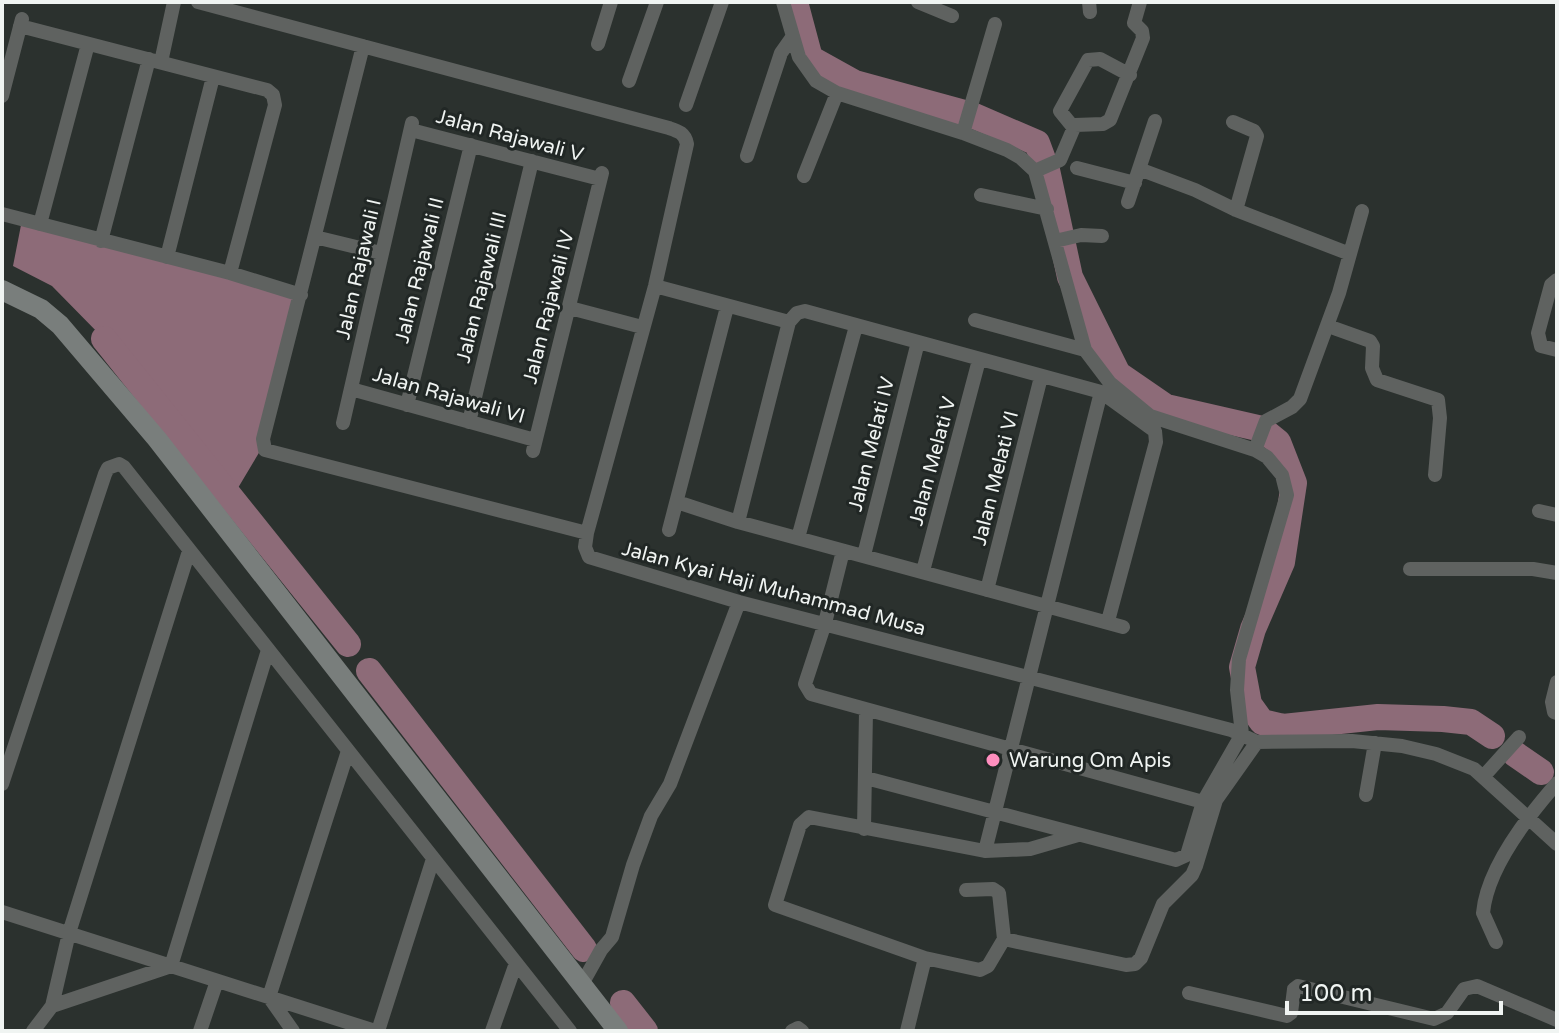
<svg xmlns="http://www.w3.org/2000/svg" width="1559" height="1033" font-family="'Varela Round',sans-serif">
  <rect width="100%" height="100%" fill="#2b312e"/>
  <!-- water -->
  <path fill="#8d6b78" d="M22 220 301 295 263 446 232 498 104 339 52 286 13 266Z"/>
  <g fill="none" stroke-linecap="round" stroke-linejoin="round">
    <!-- river -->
    <path stroke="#8d6b78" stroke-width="26" d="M795 2 810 58 855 83 972 115 1037 143 1047 170 1070 277 1118 374 1166 407 1262 429 1278 442 1294 483 1282 562 1253 629 1242 667 1249 704 1262 722 1283 727 1378 717 1443 719 1471 722 1492 736
      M104 339 348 644
      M369 671 584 949
      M1515 754 1541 772
      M623 1003 645 1031"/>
    <!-- street -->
    <path stroke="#5f6260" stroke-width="14" d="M198 2 669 128C678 131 685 133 687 144L655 286 587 533 585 547 589 557 739 602 1231 730 1257 742 1352 741 1402 746 1436 754 1474 769 1557 844
      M783 2 799 57 816 81 837 93 963 133 1007 150 1021 158 1035 171 1085 350 1110 383 1150 416 1255 450 1267 457 1282 475 1287 495 1239 659 1237 690 1242 734 1203 802 1187 855 1176 860 866 778
      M918 2 952 16
      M1089 2 1090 12
      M20 26 267 90 273 95 275 105 230 273
      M598 44 611 2
      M363 46 263 439 265 450 587 533
      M161 62 174 2
      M629 81 657 2
      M2 96 22 19
      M686 105 722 2
      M1233 122 1254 131 1257 136 1236 210
      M1073 127 1060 111 1088 60 1100 59 1130 75
      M411 130 600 179
      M963 133 995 24
      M747 156 781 53 793 36
      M1077 168 1135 183
      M1139 169 1195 190 1236 210 1350 254
      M1035 171 1060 160 1075 125 1103 124 1110 120 1143 38 1142 31 1134 23 1140 2
      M804 176 837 93
      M981 195 1047 209
      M1128 202 1155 121
      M2 214 230 273 301 295
      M40 224 88 44
      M315 237 381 253
      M101 241 149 59
      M1055 241 1081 235 1102 236
      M167 257 213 77
      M1557 280 1551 285 1538 333 1541 346 1557 350
      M655 286 789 322
      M570 308 642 327
      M975 320 1085 350
      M1328 326 1370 341 1373 346 1372 368 1377 380 1438 400 1440 418 1435 475
      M351 389 535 440
      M1101 392 985 851 809 817 800 825 775 905 925 958 980 970 988 966 1004 939 1126 965 1135 964 1141 958 1163 904 1192 875 1196 866 1216 800 1257 742
      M407 405 471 145
      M469 422 532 161
      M343 423 412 123
      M1255 450 1266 421 1292 407 1300 399 1339 293 1362 211
      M533 451 602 173
      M677 502 738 522 1123 627
      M1539 511 1557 515
      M738 522 789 322 797 313 805 311 1101 392 1155 431 1156 442 1108 621
      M669 530 727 307
      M798 538 856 326
      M843 551 825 623 805 684 811 694 1203 802
      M864 555 918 342
      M1410 569H1533L1557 573
      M923 571 979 360
      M987 590 1041 377
      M1557 682 1552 702 1554 712 1557 713
      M1483 777 1519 737
      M2 784 105 474 108 468 119 464 124 467 570 1031
      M1366 795 1375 743
      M864 829 866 711
      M985 851 1030 849 1078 835
      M966 890 993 889 999 893 1004 939
      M2 912 375 1031
      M1496 942 1483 913C1487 868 1528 816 1557 783
      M582 984 601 950 612 937 633 865 651 816 670 784 739 602
      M1189 993 1287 1016 1291 1013 1294 989 1298 986 1434 1019 1447 1013 1464 989 1477 986 1557 1020
      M52 1006 69 933 189 551
      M33 1031 52 1006 171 966 268 650
      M200 1031 217 981
      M293 1031 269 997 348 751
      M378 1031 433 859
      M492 1031 516 963
      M792 1031 798 1028 802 1031
      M907 1031 925 958"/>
    <!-- secondary -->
    <path stroke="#797e7c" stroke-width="20" d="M2 290 41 309 60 325 157 439 618 1031"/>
  </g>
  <!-- markers -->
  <circle fill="#fe8ebe" stroke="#212725" stroke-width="3" cx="993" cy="760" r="8"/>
  <g text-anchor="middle" stroke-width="6" stroke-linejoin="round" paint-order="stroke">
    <!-- street labels -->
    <g font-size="20" fill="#f0f4f2" stroke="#212725">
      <text transform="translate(510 135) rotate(15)" y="7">Jalan Rajawali V</text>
      <text transform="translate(358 269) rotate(-77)" y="7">Jalan Rajawali I</text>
      <text transform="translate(419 270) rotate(-76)" y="7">Jalan Rajawali II</text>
      <text transform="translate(481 287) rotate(-76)" y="7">Jalan Rajawali III</text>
      <text transform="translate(548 307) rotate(-76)" y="7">Jalan Rajawali IV</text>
      <text transform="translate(449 395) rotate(16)" y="7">Jalan Rajawali VI</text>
      <text transform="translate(871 444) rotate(-76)" y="7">Jalan Melati IV</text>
      <text transform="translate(932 461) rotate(-75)" y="7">Jalan Melati V</text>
      <text transform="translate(995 478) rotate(-76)" y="7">Jalan Melati VI</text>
      <text transform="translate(774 588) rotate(15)" y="7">Jalan Kyai Haji Muhammad Musa</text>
    </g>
    <!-- poi labels -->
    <g font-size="20" fill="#f0f4f2" stroke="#212725" text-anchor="start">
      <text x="1009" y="767">Warung Om Apis</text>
    </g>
  </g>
  <!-- border -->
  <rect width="1559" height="1033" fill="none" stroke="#f0f4f2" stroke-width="8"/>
  <!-- scale -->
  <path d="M1287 1001v12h214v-12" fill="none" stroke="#f0f4f2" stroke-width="4"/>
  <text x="1299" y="1001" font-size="24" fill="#f0f4f2" stroke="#212725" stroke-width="6" paint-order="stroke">100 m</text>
</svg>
